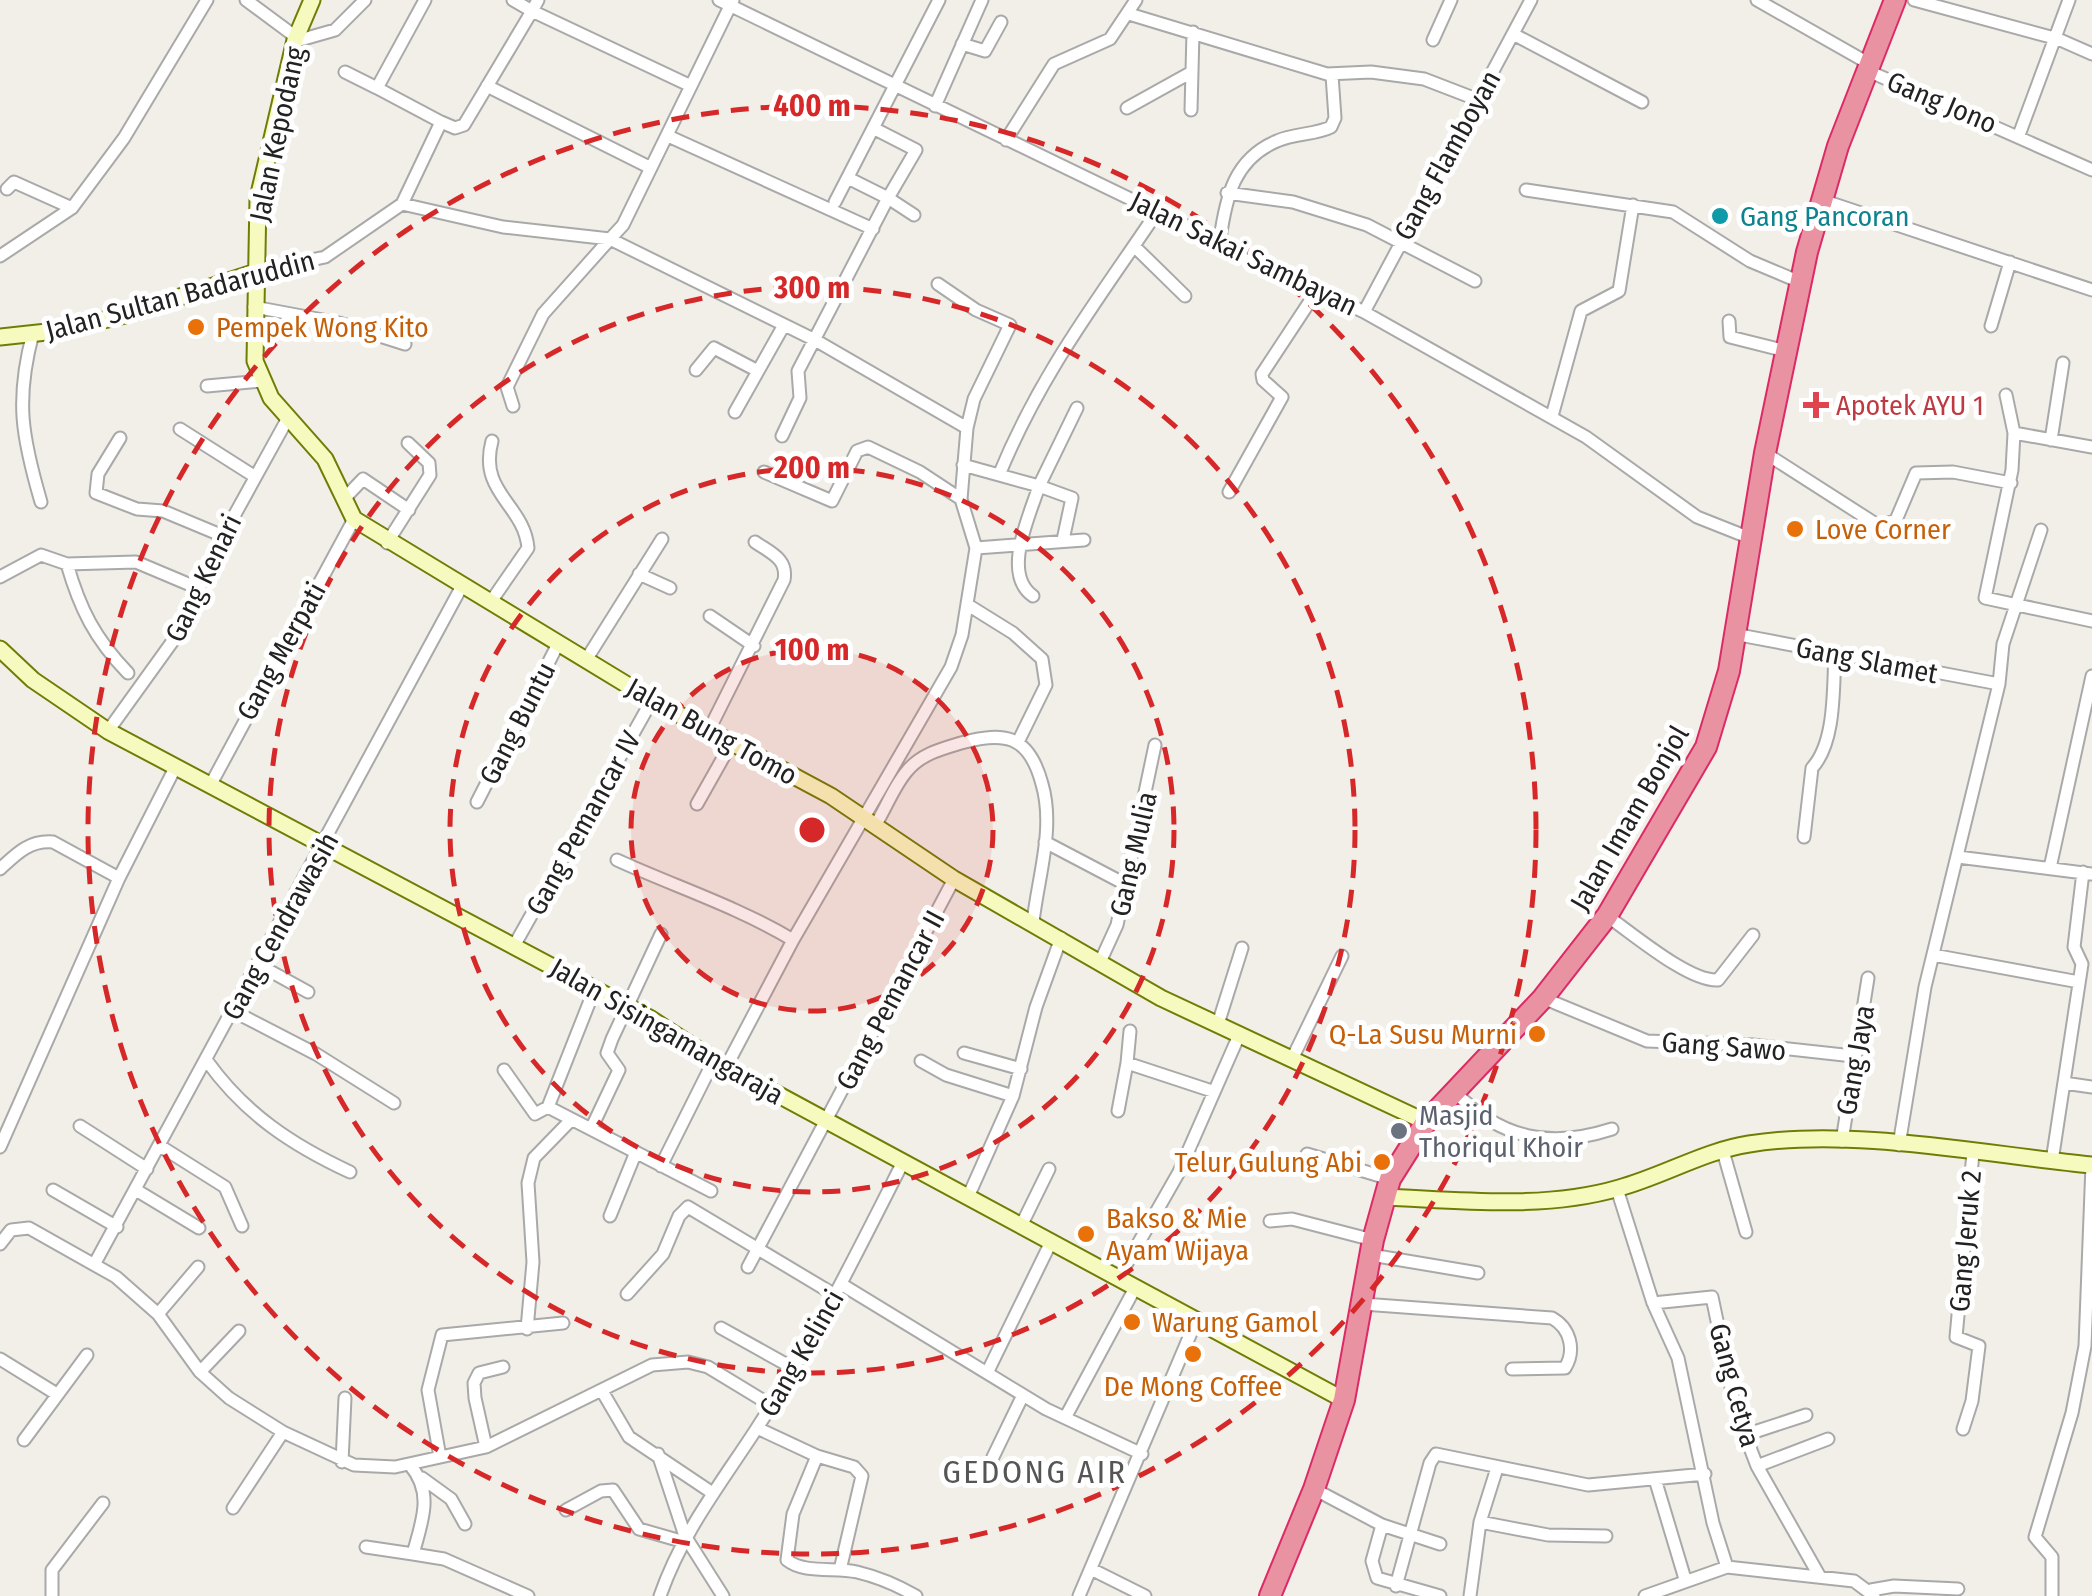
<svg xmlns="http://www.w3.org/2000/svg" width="2092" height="1596" font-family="'Fira Sans Condensed',sans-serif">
  <rect width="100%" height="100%" fill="#f2efe9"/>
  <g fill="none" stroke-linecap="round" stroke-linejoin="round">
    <!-- street casing -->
    <g stroke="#a9a9a9" stroke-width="15">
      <path id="street" d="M246 0 300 40 335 30 365 0
        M513 0 532 11 538 0
        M719 0 1364 312 1586 437 1697 517 1750 538
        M1757 0 1868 63
        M1914 0 2058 39 2092 54
        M1129 14 1327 74 1371 72 1424 79 1476 99
        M1513 34 1642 102
        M1433 40 1451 0
        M962 44 985 51 1001 22
        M1866 70 2092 170
        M345 72 377 88
        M487 86 651 168
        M935 106 982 0
        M1127 108 1190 73
        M1191 110 1193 32
        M441 122 455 128 464 125 532 11 691 86
        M873 128 916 150 888 198 914 215
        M2019 135 2069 0
        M668 136 873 229
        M1006 140 1054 64 1110 39 1136 0
        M7 189 14 182 72 208
        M1526 190 1673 212 1750 261 1800 282
        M1227 193 1293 202 1367 225 1475 281
        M1822 200 2092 290
        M835 202 939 0
        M402 204 441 122 377 88 425 0
        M1220 239C1226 197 1234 159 1277 141 1294 133 1315 135 1331 127L1335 118 1332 75
        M1135 247 1185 296
        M0 256 72 208 124 138 207 0
        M256 272 325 257 402 204 503 227 610 239 623 225 733 0
        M938 284 976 310 1010 325 974 399 967 428
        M254 307 339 323 405 344
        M1364 312 1531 0
        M1729 321 1730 337 1786 351
        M1991 326 2010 262
        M33 333C15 400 22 437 41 502
        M696 370 714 348 758 371
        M207 386 261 381
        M2006 395 2014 433 2012 470 1985 598 2092 621
        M513 406 507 387 543 314 610 239 815 340 967 428 961 499 976 548 1084 540
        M735 412 784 325
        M1552 416 1581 311 1619 291 1633 205
        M180 429 254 476
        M2014 433 2092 447
        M782 436 800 398 798 371 888 198 848 178
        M120 438 98 474 96 493 137 509 163 511 223 536
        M2051 440 2063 363
        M1765 453 1879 526 1896 520 1916 473 1953 472 2011 483
        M963 465 999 475C1041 373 1097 301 1157 212
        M764 472 832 501 857 451 868 447 920 472 961 499
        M999 475 1039 486 1077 408
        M1229 492 1282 397 1263 380 1262 374 1318 289
        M343 500 363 479 409 510
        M387 543 430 475 429 463 408 443
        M67 564 136 562 200 589
        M639 574 670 588
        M0 577 41 555 67 564C80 609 95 639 128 673
        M1033 596C1001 574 1030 515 1039 486L1072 498 1063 540
        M492 600 528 548C524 504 478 493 492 441
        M968 605 1013 633 1042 659 1046 685 1018 742
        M710 616 754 646
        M1734 634 1999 684
        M586 660 662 539
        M710 728 784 580C788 559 771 553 755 542
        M108 731 180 631 223 536 288 418
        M211 784 354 519
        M477 802 558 644
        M697 804 732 742
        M876 824C886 808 894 786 907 771 921 754 941 749 961 743 1005 731 1029 735 1042 784 1055 828 1038 877 1033 922
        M1804 837 1812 768C1836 742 1833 687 1835 653
        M1045 842 1125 884
        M1958 857 2092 874
        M617 860C676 887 736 906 793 940
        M2050 868 2092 676
        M0 869C16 854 29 840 53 842L119 878
        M1607 916C1632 933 1689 982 1718 980L1753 935
        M514 946 652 700
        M1933 955 2079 982
        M1101 960 1117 925 1155 745
        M259 965 308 992
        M1543 998 1647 1041 1753 1045 1853 1056
        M235 1012 316 1054 394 1103
        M1218 1024 1242 948
        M964 1053 1021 1069
        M1293 1057 1342 956
        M207 1061C245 1114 292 1145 350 1172
        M921 1061 946 1075 1013 1096
        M1127 1063 1130 1031
        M726 1067 793 940 951 667 962 635 976 548
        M504 1070 535 1114 548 1107
        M2064 1083 2092 1087
        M1454 1091C1500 1139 1550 1149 1612 1129
        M548 1107 711 1191
        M548 1107 595 988
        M1118 1111 1127 1063 1212 1091
        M80 1126 147 1169
        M592 1127 619 1070 607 1053 612 1039 661 934
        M1842 1141 1868 978
        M1899 1145 1925 987 1999 684 2003 644 2041 530
        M160 1146 225 1187 242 1226
        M0 1147 119 878 176 766
        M1723 1151 1746 1232
        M1307 1154 1390 1179
        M2052 1161 2082 964 2074 947 2083 872
        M661 1166 714 1060
        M1617 1189 1653 1303 1678 1358 1713 1523 1727 1567 1854 1581 1874 1596
        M53 1190 117 1227
        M136 1190 199 1228
        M968 1197 1013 1096 1036 1007 1061 938
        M610 1216 636 1152
        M1270 1221 1292 1219 1373 1240
        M1021 1226 1049 1169
        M0 1244 11 1230 29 1228 116 1277 158 1314 200 1372 229 1398 283 1432 354 1465 395 1467 486 1447 652 1365 688 1362 708 1367 769 1404
        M1371 1255 1478 1273
        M95 1263 462 586
        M748 1267 954 879
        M1118 1279 1179 1172 1240 1033
        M841 1284 1046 1409 1142 1454
        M627 1294 663 1254 679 1216 688 1207 835 1295
        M1653 1303 1712 1297 1736 1411 1757 1466 1820 1577
        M1363 1304 1552 1318C1570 1328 1576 1350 1565 1368L1512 1369
        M158 1314 198 1267
        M721 1328 791 1367
        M527 1329 533 1262 528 1183 534 1158 570 1121
        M0 1359 55 1393
        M988 1371 1051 1242
        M200 1372 239 1331
        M602 1391 629 1437 711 1492
        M1065 1418 1135 1288
        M757 1428 817 1456 793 1514 787 1560C804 1574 835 1567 857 1572 878 1577 897 1585 916 1596
        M1963 1429 1972 1401 1979 1346 1956 1337 1973 1153
        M1745 1435 1806 1415
        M24 1440 87 1355
        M486 1447 475 1398 474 1383 479 1373 503 1367
        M658 1454 685 1536 723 1596
        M817 1456 854 1467 862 1476 840 1570
        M440 1457 428 1390 442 1335 563 1323
        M993 1457 1023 1395
        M342 1462 345 1398
        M410 1465C434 1493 422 1521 413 1554L444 1559 528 1596
        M1757 1466 1828 1439
        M422 1478 451 1499 465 1524
        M1655 1479 1685 1579
        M1314 1489 1382 1525 1440 1544
        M233 1508 283 1432
        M566 1510 601 1491 613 1490 639 1529 681 1541
        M1480 1522 1548 1535 1606 1536
        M1382 1525 1372 1561 1377 1578 1440 1596
        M366 1547 413 1554
        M1093 1570 1145 1596
        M1396 1586 1430 1463 1436 1454 1588 1485 1705 1474
        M1871 1590 1894 1586 1958 1589
        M52 1596V1570L103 1503
        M660 1596C682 1533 719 1486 755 1431 811 1346 857 1253 903 1162
        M1079 1596 1196 1321
        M1470 1596 1480 1522 1497 1468
        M1645 1596 1727 1567
        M2052 1596V1557L2035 1537 2072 1413 2085 1346 2092 1165"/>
    </g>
    <!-- secondary casing -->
    <g stroke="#707d05" stroke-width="19">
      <path id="secondary" d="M312 0 295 40 258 198 255 361 271 398 325 459 354 519 652 700 831 796 954 879 1161 998 1426 1122
        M0 337 56 331 125 315 256 272
        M0 649 33 680 108 731 651 1019 714 1060 1344 1400
        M1383 1197C1460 1200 1544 1210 1619 1188 1663 1176 1704 1151 1749 1144 1852 1127 1987 1155 2092 1165"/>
    </g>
    <!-- highway casing -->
    <g stroke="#dc2a67" stroke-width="24">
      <path id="highway" d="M1270 1596 1314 1489 1344 1400 1373 1240 1390 1179 1426 1122 1543 998 1607 916 1706 747 1729 671 1765 453 1807 252 1838 146 1895 0"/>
    </g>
    <!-- street -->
    <use href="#street" stroke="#fff" stroke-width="11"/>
    <!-- secondary -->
    <use href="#secondary" stroke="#f7fabf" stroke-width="15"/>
    <!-- highway -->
    <use href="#highway" stroke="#e892a2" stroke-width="20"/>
  </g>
  <!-- distance rings -->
  <circle cx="812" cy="830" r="181" fill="#d62828" fill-opacity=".12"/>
  <g fill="none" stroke="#d62828" stroke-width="5" stroke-dasharray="18 12">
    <circle cx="812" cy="830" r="181"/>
    <circle cx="812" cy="830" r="362"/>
    <circle cx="812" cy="830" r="543"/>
    <circle cx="812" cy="830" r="724"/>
  </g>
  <!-- markers -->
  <circle fill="#0f9aa8" stroke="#fff" stroke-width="4" cx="1720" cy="216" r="10"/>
  <g fill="#e8710a" stroke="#fff" stroke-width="4">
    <circle cx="196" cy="327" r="10"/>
    <circle cx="1795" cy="529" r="10"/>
    <circle cx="1537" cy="1034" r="10"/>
    <circle cx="1382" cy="1162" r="10"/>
    <circle cx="1086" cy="1234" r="10"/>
    <circle cx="1132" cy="1322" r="10"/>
    <circle cx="1193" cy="1354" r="10"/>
  </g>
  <path fill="#e0444e" stroke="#fff" stroke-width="4" d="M1811 390h10v10h10v10h-10v10h-10v-10h-10v-10h10z"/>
  <circle fill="#6b7280" stroke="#fff" stroke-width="4" cx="1399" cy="1131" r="10"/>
  <g text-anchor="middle" stroke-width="10" stroke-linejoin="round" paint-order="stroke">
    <!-- street labels -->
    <g font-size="28" fill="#222" stroke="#fff">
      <text transform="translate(1942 102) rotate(23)" y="10">Gang Jono</text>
      <text transform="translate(277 134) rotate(-78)" y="10">Jalan Kepodang</text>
      <text transform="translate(1447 155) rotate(-61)" y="10">Gang Flamboyan</text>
      <text transform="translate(1244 253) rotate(26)" y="10">Jalan Sakai Sambayan</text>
      <text transform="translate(180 295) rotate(-15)" y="10">Jalan Sultan Badaruddin</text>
      <text transform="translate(203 578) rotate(-64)" y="10">Gang Kenari</text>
      <text transform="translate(281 651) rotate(-61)" y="10">Gang Merpati</text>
      <text transform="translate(1867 660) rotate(11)" y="10">Gang Slamet</text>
      <text transform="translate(517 723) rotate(-63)" y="10">Gang Buntu</text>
      <text transform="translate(712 731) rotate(29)" y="10">Jalan Bung Tomo</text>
      <text transform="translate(1629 818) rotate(-60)" y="10">Jalan Imam Bonjol</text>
      <text transform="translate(583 823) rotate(-61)" y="10">Gang Pemancar IV</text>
      <text transform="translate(1133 854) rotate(-77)" y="10">Gang Mulia</text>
      <text transform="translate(280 926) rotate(-61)" y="10">Gang Cendrawasih</text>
      <text transform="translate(890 1000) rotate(-62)" y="10">Gang Pemancar II</text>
      <text transform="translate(667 1031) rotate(30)" y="10">Jalan Sisingamangaraja</text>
      <text transform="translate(1724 1046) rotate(4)" y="10">Gang Sawo</text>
      <text transform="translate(1855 1060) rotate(-80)" y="10">Gang Jaya</text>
      <text transform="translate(1965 1241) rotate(-85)" y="10">Gang Jeruk 2</text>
      <text transform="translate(801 1353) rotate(-60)" y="10">Gang Kelinci</text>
      <text transform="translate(1735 1385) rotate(75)" y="10">Gang Cetya</text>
    </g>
    <!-- culture labels -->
    <g font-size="28" fill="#0d838f" stroke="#fff" text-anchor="start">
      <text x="1740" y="226">Gang Pancoran</text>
    </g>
    <!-- food labels -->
    <g font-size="28" fill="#c56008" stroke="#fff" text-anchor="start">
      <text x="216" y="337">Pempek Wong Kito</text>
      <text x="1815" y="539">Love Corner</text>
      <text x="1517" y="1044" text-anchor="end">Q-La Susu Murni</text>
      <text x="1362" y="1172" text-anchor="end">Telur Gulung Abi</text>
      <text x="1106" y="1228">Bakso &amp; Mie<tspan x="1106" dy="32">Ayam Wijaya</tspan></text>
      <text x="1152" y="1332">Warung Gamol</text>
      <text x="1193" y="1396" text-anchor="middle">De Mong Coffee</text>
    </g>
    <!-- health labels -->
    <g font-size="28" fill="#be3a42" stroke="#fff" text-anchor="start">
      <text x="1836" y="415">Apotek AYU 1</text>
    </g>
    <!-- worship labels -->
    <g font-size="28" fill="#5b616d" stroke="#fff" text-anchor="start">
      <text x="1419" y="1125">Masjid<tspan x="1419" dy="32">Thoriqul Khoir</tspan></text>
    </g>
    <!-- quarter labels -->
    <g font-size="32" letter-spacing="2.5" fill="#555" stroke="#fff">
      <text x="1035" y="1483">GEDONG AIR</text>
    </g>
  </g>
  <circle cx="812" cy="830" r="15" fill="#d62828" stroke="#fff" stroke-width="5"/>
  <g font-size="30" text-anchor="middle" font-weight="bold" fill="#d62828" stroke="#fff" stroke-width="10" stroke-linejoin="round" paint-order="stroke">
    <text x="812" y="116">400 m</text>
    <text x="812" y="298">300 m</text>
    <text x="812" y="478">200 m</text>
    <text x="812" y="660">100 m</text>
  </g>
</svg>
